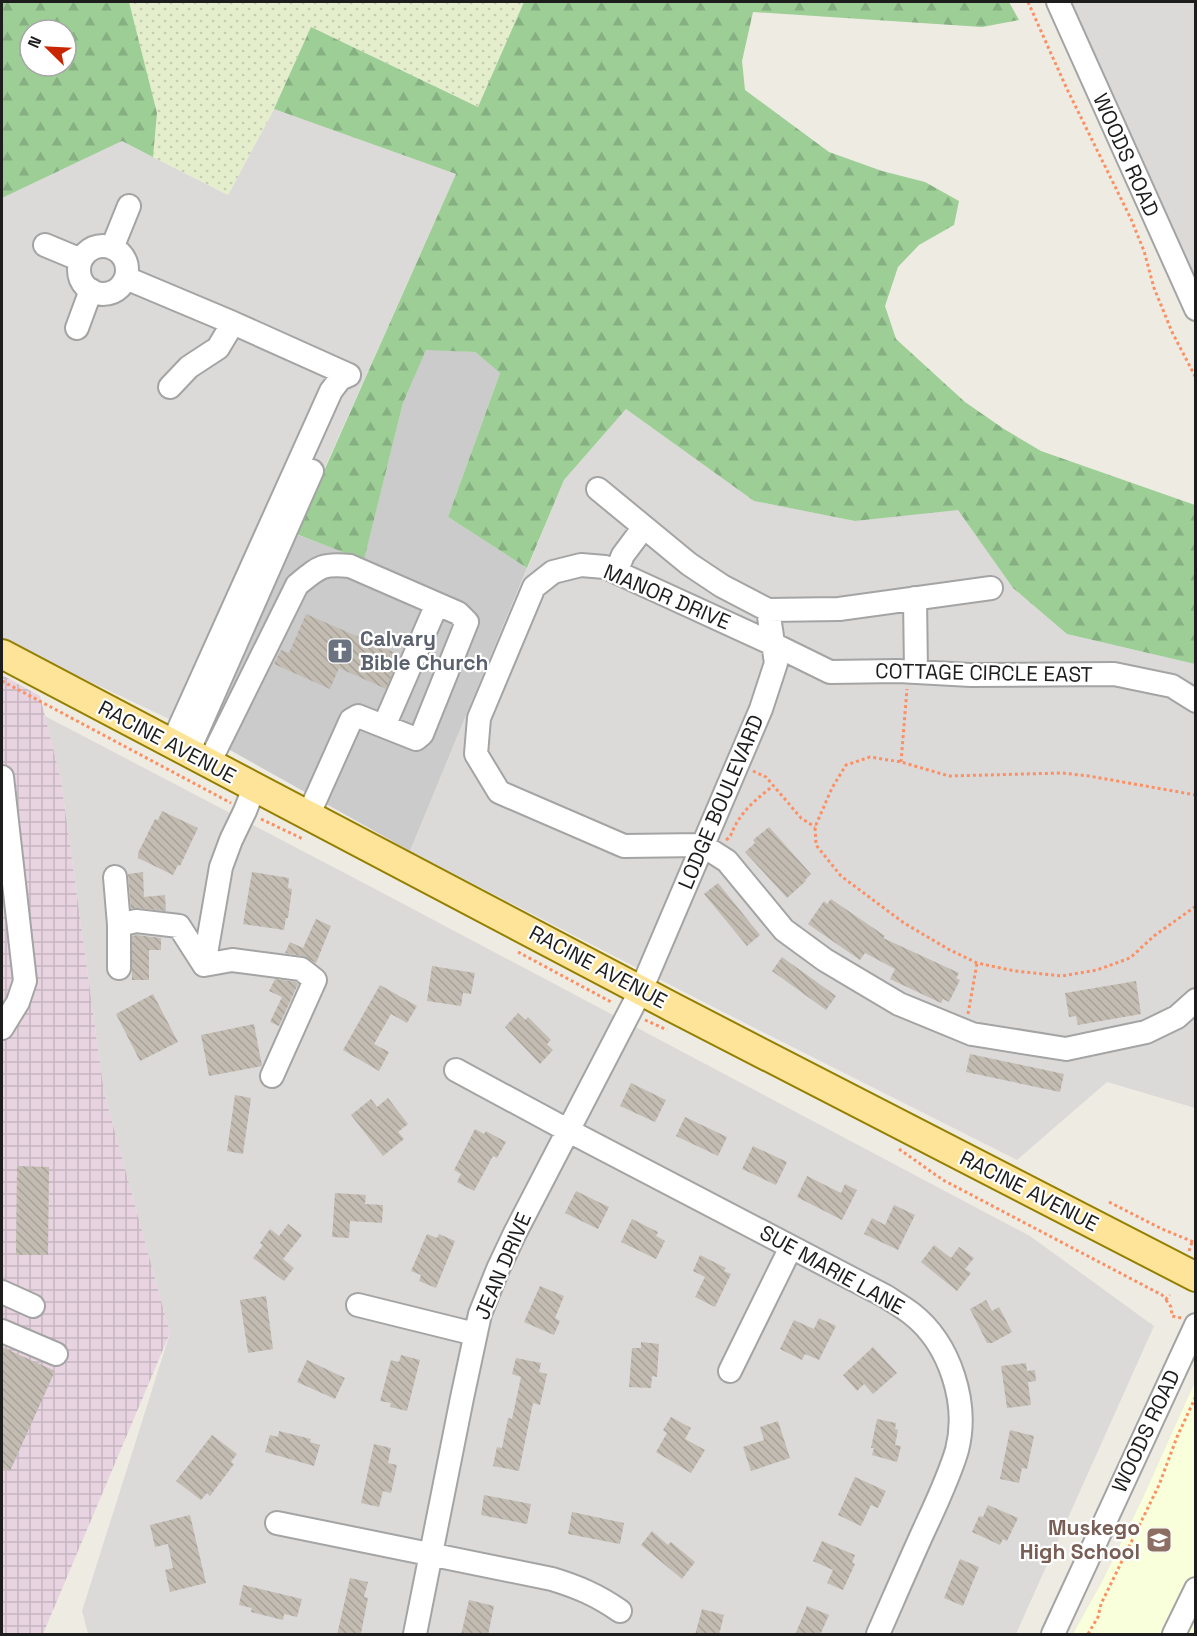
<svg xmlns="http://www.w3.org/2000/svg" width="1197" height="1636" font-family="'Space Grotesk',sans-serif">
  <defs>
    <pattern id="industrial-grid" width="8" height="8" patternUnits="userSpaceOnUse" patternTransform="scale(1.5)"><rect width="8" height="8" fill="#e7d4e0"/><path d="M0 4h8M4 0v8" fill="none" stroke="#c6b6c0"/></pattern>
    <pattern id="farmland-dots" width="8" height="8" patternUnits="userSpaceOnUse" patternTransform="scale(1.5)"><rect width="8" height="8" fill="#e5eecc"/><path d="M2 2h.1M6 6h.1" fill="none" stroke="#c4ccaf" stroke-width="1.8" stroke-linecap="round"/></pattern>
    <pattern id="forest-firs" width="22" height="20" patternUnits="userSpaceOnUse" patternTransform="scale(1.5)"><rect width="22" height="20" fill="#9cce96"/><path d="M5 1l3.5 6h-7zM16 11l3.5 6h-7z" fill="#86b081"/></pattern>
    <pattern id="building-back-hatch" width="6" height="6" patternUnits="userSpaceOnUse" patternTransform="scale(1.5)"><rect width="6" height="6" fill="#c3bcb2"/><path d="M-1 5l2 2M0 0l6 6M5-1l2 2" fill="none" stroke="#a7a199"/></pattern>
  </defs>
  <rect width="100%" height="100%" fill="#eeece2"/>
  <!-- residential -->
  <path fill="#dbdad9" d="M1070 2H1195V280L1149 182Z
    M274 109 456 174 205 736 2 640V198L122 141 228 195Z
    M626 409 754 501 855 521 958 509 1013 588 1067 634 1195 664V1108L1107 1082 1017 1160 721 1011 410 851 564 480Z
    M45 716 379 891 1030 1236 1154 1326 1016 1634H88L82 1611 170 1333 104 1092 61 780Z"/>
  <!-- industrial -->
  <path fill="url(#industrial-grid)" d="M2 675 40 696 61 780 104 1092 170 1333 43 1634H2Z"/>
  <!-- education -->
  <path fill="#f8ffda" d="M1195 1382V1634H1073L1103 1580 1142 1500Z"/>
  <!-- religious -->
  <path fill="#cbcbcb" d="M426 349 475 352 500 373 448 517 527 568 410 851 205 736 295 534 364 559 403 403Z"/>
  <!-- farmland -->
  <path fill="url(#farmland-dots)" d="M129 2H524L479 107 311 27 274 109 228 195 153 157 157 113Z"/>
  <!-- forest -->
  <path fill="url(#forest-firs)" fill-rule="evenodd" d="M2 2H129L157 113 153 157 122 141 2 198ZM30 30H66V66H30Z
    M524 2H1009L1019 20 982 27 753 12 742 61 745 90 829 152 882 171 925 182 959 201 954 225 919 245 898 267 885 306 896 339 965 402 1004 429 1041 451 1195 505V664L1067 634 1013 588 958 510 855 521 754 501 626 409 564 480 527 568 448 517 500 373 475 352 426 350 403 403 364 560 296 534 456 174 274 109 311 27 478 107Z"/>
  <!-- building -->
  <path fill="url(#building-back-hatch)" d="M306 614 400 655 386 689 339 668 330 689 274 664 281 650 289 653Z
    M162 811 198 828 180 866 178 865 173 875 138 858V853L155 819 158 820Z
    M769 827 811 874 805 880 806 881 787 898 745 852 755 843 753 840Z
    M143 872 144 897 165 895 166 911 138 908H131L128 874Z
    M252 872 289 878 288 888 292 889 288 918H286L284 930 243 924Z
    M718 883 760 935 747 946 704 894Z
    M831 899 885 936 883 938 959 973 956 978 960 980 949 1002 943 999 941 1003 890 979 895 969 865 953 860 960 808 924 824 901 827 904Z
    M316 919 331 926 316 963 303 956 285 953 290 942 303 948Z
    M137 935 161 938V950H149V980H132V936Z
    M782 957 836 996 826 1010 772 971Z
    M432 966 475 973 471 994 463 993 461 1006 427 1001Z
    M275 979 296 982 298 984 279 1026 270 1022 282 997 269 991Z
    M1136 981 1141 1014 1078 1025 1076 1016 1069 1017 1065 993Z
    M380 985 417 1006 407 1023 391 1014 374 1044 389 1052 379 1071 343 1050Z
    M153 994 178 1042 140 1061 116 1014Z
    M518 1013 525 1020 528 1017 551 1040 547 1044 553 1050 540 1064 505 1027Z
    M254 1024 262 1066 209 1076 201 1035Z
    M970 1054 1064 1074 1060 1092 966 1072Z
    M631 1083 666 1100 655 1122 620 1106Z
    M235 1095 251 1098 243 1154 227 1151Z
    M388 1098 408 1124 398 1132 404 1139 383 1156 351 1115 371 1099 377 1107Z
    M685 1117 727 1137 718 1156 676 1136Z
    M475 1129 484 1134 486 1131 506 1142 497 1158 493 1156 474 1191 457 1182 461 1174 454 1170Z
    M753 1146 787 1162 776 1185 742 1169Z
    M17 1166 49 1167 48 1255H16Z
    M807 1176 841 1193 845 1184 857 1190 842 1220 797 1197Z
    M576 1191 609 1207 598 1229 565 1213Z
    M335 1193 366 1195 365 1204 383 1205 382 1223 350 1221 349 1238 332 1237Z
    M894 1205 915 1215 898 1250 864 1234 872 1218 885 1225Z
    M632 1219 658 1232 656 1236 665 1241 656 1259 621 1242Z
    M288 1224 302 1235 283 1259 294 1268 284 1281 253 1258 263 1245 260 1243 270 1229 279 1236Z
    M427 1234 437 1238 439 1234 455 1241 436 1288 419 1281 421 1275 411 1271Z
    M934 1245 951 1258 959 1247 974 1258 965 1269 971 1273 957 1291 921 1262Z
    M700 1255 726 1268 724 1271 731 1274 715 1307 695 1297 705 1277 693 1271Z
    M540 1286 564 1296 555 1318 560 1321 554 1335 524 1322Z
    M266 1296 273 1349 248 1353 240 1300Z
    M986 1300 992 1311 999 1307 1012 1332 992 1343H987L970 1309Z
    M819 1318 836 1326 819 1360 805 1354 802 1360 780 1349 794 1320 814 1329Z
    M641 1342 659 1344 657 1377 652 1376 651 1388 629 1387 632 1348H641Z
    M2 1347 55 1371 10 1471 2 1468Z
    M873 1347 897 1373 873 1394 864 1384 857 1391 843 1375Z
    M401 1355 420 1360 407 1411 390 1407 391 1403 380 1401 391 1360 399 1362Z
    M516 1358 541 1363 539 1372 547 1374 540 1405 533 1403 519 1471 493 1466 497 1447 502 1448 508 1418 512 1419 521 1377 512 1374Z
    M307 1360 345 1378 335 1399 297 1382Z
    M1026 1363 1027 1371 1035 1370 1036 1381 1028 1382 1031 1405 1007 1408 1001 1366Z
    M671 1417 691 1428 685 1439 705 1450 691 1473 656 1452 667 1433 663 1430Z
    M877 1419 896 1423 895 1429 898 1430 895 1445 901 1446 897 1462 872 1455 874 1448H871Z
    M778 1421 790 1458 751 1471 743 1447 764 1440 760 1427Z
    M1010 1430 1034 1436 1027 1469 1022 1468 1019 1483 1000 1479Z
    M279 1431 311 1439 310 1442 320 1445 314 1466 265 1452 270 1435 278 1437Z
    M212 1435 237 1454 231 1462 234 1464 210 1496 207 1493 201 1500 176 1481Z
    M374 1444 391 1448 388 1463 397 1465 391 1493 383 1491 379 1507 361 1503Z
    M855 1477 886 1491 878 1508 871 1505 861 1526 838 1515Z
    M484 1495 531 1504 527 1524 481 1515Z
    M988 1505 1018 1518 1007 1541 1003 1539 1000 1545 972 1532 979 1516 983 1517Z
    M572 1512 624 1523 620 1544 568 1534Z
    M190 1515 206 1583 170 1592 165 1570 173 1568 168 1544 155 1547 150 1525Z
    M652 1531 668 1545 671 1542 695 1562 682 1579 641 1545Z
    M822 1541 855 1555 852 1563 855 1564 843 1590 827 1583 833 1570 813 1561Z
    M960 1559 979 1567 963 1606 944 1598Z
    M350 1578 368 1582 364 1597 368 1598 361 1633 337 1635Z
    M243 1585 302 1599 297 1617 284 1614 283 1620 251 1612 252 1608 239 1605Z
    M469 1600 494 1606 488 1635H461Z
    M807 1606 829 1615 820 1635H795Z
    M702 1609 724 1615 719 1635H695Z"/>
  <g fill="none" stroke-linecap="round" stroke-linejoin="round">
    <!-- minor casing -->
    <g stroke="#a4a4a4" stroke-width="26">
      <path id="minor" d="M1058 2 1196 309
        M45 245 81 260
        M79 270a24 24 0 1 1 48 0a24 24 0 1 1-48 0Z
        M112 248 129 206
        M126 278 233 323 349 375
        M77 328 91 290
        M170 387 189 367 218 348 233 323
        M598 489 689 564 722 586 768 610 839 609 991 588
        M616 572 623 555 644 527
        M915 598 916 672
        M1196 701 1172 686 1114 674 971 675 898 671 830 672 773 644 605 567 581 565 553 572 534 587 479 718 476 754 499 792 624 846 702 845 727 861 784 930 825 960 899 1004 972 1034 1066 1049 1146 1032 1177 1017 1196 1000
        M384 726 437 604
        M172 744 331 391 340 379 349 375
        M188 752 312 471
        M209 763 297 585C319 567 322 563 350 566L458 613 467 622 422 734 416 739 358 716 351 720 308 816
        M2 777 25 981 18 1002 2 1028
        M115 877 119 925
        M204 965 232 960 301 969 315 980 272 1076
        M204 965 221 867 231 840 245 811 254 788
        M119 968V925L136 921 179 926 204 965
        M456 1070 569 1131 885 1296C894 1302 903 1307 912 1314 950 1344 969 1403 957 1450 949 1477 936 1504 924 1530 908 1565 893 1600 878 1634
        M2 1292 33 1306
        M358 1305 475 1334
        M2 1331 56 1354
        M730 1371 791 1247
        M277 1523 552 1579C578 1587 597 1595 620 1611
        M415 1634 462 1398 480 1314 498 1269 515 1233 641 990 761 709 776 663 768 610
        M1053 1634 1196 1325
        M1174 1634 1196 1589"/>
    </g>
    <!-- major casing -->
    <g stroke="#957f00" stroke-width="32">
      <path id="major" d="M2 654 672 1007 1196 1277"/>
    </g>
    <!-- path -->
    <path stroke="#fc9065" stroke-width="3" stroke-dasharray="3 3" stroke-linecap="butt" d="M1028 2 1066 87 1131 219 1144 251 1154 288 1172 332 1196 378
      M2 681 231 803
      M901 762 907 689
      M753 771 766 777 801 818 815 827
      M1196 795 1089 776 1062 773 949 776 901 762 870 757 846 765 832 788 815 827 816 845 841 876 904 923 948 949 977 963 1015 971 1062 976 1097 970 1130 958 1154 936 1196 906
      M261 819 303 839
      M726 840C733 835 732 830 736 824 745 808 759 797 773 786
      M518 952 613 1003
      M968 1014 977 963
      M645 1020 667 1030
      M899 1149 943 1180 1162 1295 1166 1299 1170 1295
      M1109 1202 1162 1229 1196 1243
      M1189 1251 1192 1242
      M1166 1300 1171 1307 1172 1316 1181 1318
      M1088 1634 1098 1617 1101 1604 1159 1485 1177 1437 1196 1396"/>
    <!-- minor -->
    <use href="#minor" stroke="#fff" stroke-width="22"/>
    <!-- major -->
    <use href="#major" stroke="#fde498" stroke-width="28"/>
  </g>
  <!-- icons -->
  <defs>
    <g id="church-square" transform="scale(1.35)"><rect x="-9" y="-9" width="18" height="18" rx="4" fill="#6b7280" stroke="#fff"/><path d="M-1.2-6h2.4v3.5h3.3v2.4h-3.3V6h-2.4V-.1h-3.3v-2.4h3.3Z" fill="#fff"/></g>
    <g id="school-square" transform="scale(1.35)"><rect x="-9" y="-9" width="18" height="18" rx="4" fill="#8d6e63" stroke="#fff"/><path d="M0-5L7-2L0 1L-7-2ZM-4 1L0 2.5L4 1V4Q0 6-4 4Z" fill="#fff"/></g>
  </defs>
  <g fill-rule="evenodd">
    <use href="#church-square" x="340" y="651"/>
    <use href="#school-square" x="1159" y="1540"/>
  </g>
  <g text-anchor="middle" stroke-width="4.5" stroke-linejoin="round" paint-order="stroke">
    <!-- street labels -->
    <g font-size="21" fill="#1d1d1d" stroke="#fff">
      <text transform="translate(1126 155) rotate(66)" y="7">WOODS ROAD</text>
      <text transform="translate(667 597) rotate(23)" y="7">MANOR DRIVE</text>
      <text transform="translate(984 673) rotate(1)" y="7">COTTAGE CIRCLE EAST</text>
      <text transform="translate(167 742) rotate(28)" y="7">RACINE AVENUE</text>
      <text transform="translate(721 802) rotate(-67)" y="7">LODGE BOULEVARD</text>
      <text transform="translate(598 967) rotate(28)" y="7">RACINE AVENUE</text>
      <text transform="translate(1029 1191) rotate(27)" y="7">RACINE AVENUE</text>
      <text transform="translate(503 1266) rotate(-67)" y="7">JEAN DRIVE</text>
      <text transform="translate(832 1270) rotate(29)" y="7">SUE MARIE LANE</text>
      <text transform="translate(1146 1431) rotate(-65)" y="7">WOODS ROAD</text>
    </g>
    <!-- worship labels -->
    <g font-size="21" font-weight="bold" fill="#5b616d" stroke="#fff" text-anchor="start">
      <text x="360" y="646">Calvary<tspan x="360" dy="24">Bible Church</tspan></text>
    </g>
    <!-- education labels -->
    <g font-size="21" font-weight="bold" fill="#785e54" stroke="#fff" text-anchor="end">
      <text x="1140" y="1535">Muskego<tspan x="1140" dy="24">High School</tspan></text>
    </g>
  </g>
  <!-- border -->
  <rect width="1197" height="1636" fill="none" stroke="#1d1d1d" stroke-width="6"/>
  <!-- north arrow -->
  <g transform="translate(48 48) rotate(294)"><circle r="28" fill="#ffffff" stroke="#a5a5a5" stroke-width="1.5"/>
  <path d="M0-4.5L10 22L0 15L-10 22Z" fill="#c92500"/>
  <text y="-9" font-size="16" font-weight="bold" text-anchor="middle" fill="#1d1d1d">N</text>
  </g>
</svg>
